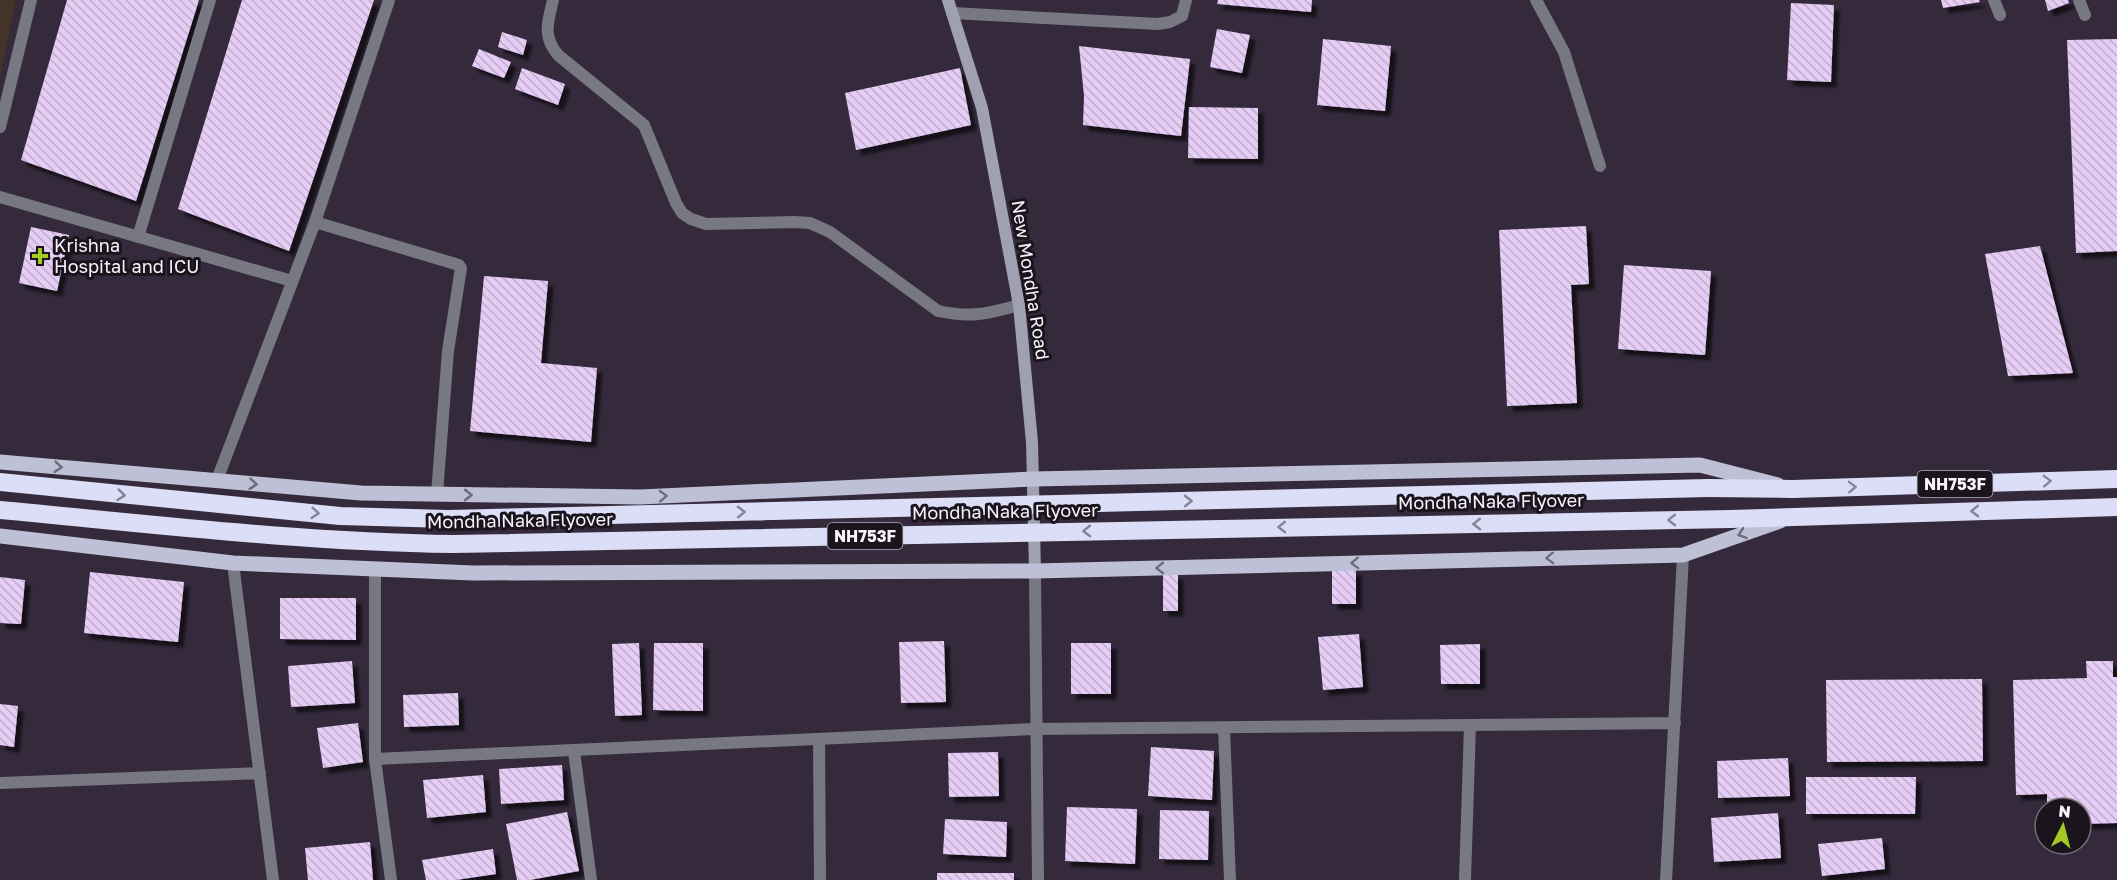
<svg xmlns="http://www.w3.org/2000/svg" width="2117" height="880" font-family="'Golos Text',sans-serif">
  <defs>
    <pattern id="building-back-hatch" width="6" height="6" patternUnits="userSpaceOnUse" patternTransform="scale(1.5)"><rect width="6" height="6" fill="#e6cdf6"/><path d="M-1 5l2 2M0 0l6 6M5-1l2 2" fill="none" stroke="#bfaccc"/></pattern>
    <filter id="shadow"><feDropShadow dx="5.5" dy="5.5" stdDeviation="1.5" flood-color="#0009"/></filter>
  </defs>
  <rect width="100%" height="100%" fill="#352a3c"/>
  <!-- education -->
  <path fill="#423427" d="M0 0H16L0 77Z"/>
  <!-- building -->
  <path fill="url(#building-back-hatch)" filter="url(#shadow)" d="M67 0H199L136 201 21 160Z
    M242 0H374L289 251 178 209Z
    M1218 0H1312L1311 12 1217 4Z
    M1941 0H1979L1980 2 1943 8Z
    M2045 0H2068L2069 3 2048 11Z
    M1791 3 1834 5 1831 82 1787 80Z
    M1217 29 1250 35 1242 73 1210 67Z
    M502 32 527 40 523 55 498 47Z
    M1323 39 1391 46 1385 111 1317 105Z
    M2117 39V251L2076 253 2067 40Z
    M1079 46 1190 59 1181 136 1083 125 1084 96Z
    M479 49 511 62 504 78 472 66Z
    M522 68 565 84 558 105 515 89Z
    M960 68 971 125 856 150 845 93Z
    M1189 107 1258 108V159L1188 158Z
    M1586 226 1589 284 1571 285 1577 403 1507 406 1499 230Z
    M31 227 69 235 57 291 19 283Z
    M2040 246 2073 373 2008 376 1985 254Z
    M1624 265 1711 271 1705 355 1618 349Z
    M484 276 548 281 541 363 597 368 591 442 470 431Z
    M1332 570H1356V604H1332Z
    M90 572 184 582 178 642 84 633Z
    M1163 574H1178V611H1163Z
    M0 577 25 580 21 624 0 623Z
    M280 598H356V640L280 639Z
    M1359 634 1363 687 1323 690 1318 637Z
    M944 641 946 702 901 703 899 642Z
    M639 643 642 715 615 716 612 644Z
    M654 643H703V711L653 710Z
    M1071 643H1111V694H1071Z
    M1480 644V684H1441L1440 645Z
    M352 661 355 703 291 707 288 666Z
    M2086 661H2113V677H2117V823L2081 824V808H2074V805H2047V794L2016 795 2013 680 2087 678Z
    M1982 679 1983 761 1827 762 1826 680Z
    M458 693 459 725 404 727 403 695Z
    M0 704 18 706 14 747 0 745Z
    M358 723 363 762 323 768 317 728Z
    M1151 747 1214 751 1212 800 1148 796Z
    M998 752 999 796 949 797 948 753Z
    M1788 758 1790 796 1718 798 1717 761Z
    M562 765 564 800 501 804 499 769Z
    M483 775 486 812 427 818 423 780Z
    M1806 777H1916L1915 814H1806Z
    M1067 807 1137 809 1135 864 1065 861Z
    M1160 810 1209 811 1208 860 1159 859Z
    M567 812 579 871 530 880H517L506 824Z
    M1778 813 1781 858 1714 862 1711 818Z
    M945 819 1007 822 1006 857 943 854Z
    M1882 838 1885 869 1822 876 1818 844Z
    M370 842 373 880H308L305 848Z
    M493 849 496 874 456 880H426L422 860Z
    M937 873H1014V880H937Z"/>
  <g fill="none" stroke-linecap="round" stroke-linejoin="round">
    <!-- street -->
    <path stroke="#777882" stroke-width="12" d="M553 0C548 22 542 36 558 55L644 125 676 203 682 213 691 219 706 224 794 222 810 223 830 232 938 311C971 318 987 314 1019 305
      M1536 0 1564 52 1600 166
      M1994 0 2000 15
      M2079 0 2085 15
      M952 13 1158 24 1170 22 1182 16 1186 0
      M0 127 31 0
      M0 197 292 281
      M315 222 459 265 461 268 448 351 437 494
      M138 237 210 0
      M217 480 315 222 389 0
      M233 563 273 880
      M375 569V759L391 880
      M1035 571 1038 880
      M1224 728 1230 880
      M819 740 820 880
      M574 751 591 880
      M375 759 1035 729 1675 723
      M0 783 260 773
      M1465 880 1470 725
      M1666 880 1683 555"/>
    <!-- secondary -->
    <path stroke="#9fa1b1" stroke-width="12" d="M948 0 982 108 1019 305 1032 442 1035 571"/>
    <!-- primary -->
    <path stroke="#bec1d5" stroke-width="15" d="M0 462 361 493 640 497 1034 479 1700 465 1778 485
      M0 536 233 563 473 573 1035 571 1683 555 1780 521"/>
    <!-- highway -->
    <path stroke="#dbdef6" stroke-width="18" d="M1708 488 1793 489 2117 479
      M1731 519 2117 507"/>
    <!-- highway-bridge -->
    <path stroke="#dbdef6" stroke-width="18" d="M0 482 340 516 448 519 1708 488
      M0 510C151 524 302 542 453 544L1731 519"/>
  </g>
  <!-- one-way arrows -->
  <defs><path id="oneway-chevron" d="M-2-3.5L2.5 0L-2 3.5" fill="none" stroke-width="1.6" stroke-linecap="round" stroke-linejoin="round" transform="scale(1.5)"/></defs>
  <g stroke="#6c6b79">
    <use href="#oneway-chevron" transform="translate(58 467) rotate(5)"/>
    <use href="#oneway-chevron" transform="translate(253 484) rotate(5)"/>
    <use href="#oneway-chevron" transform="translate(468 495) rotate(1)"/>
    <use href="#oneway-chevron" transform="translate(663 496) rotate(-2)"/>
    <use href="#oneway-chevron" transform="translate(1742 534) rotate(161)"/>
    <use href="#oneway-chevron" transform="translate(1550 558) rotate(178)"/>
    <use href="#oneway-chevron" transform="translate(1355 563) rotate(178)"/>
    <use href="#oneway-chevron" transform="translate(1160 568) rotate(179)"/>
  </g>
  <g stroke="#848494">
    <use href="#oneway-chevron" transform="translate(2047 481) rotate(-2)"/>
    <use href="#oneway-chevron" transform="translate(1852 487) rotate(-2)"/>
    <use href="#oneway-chevron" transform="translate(121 495) rotate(6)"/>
    <use href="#oneway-chevron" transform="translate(1188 501) rotate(-1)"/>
    <use href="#oneway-chevron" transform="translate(1975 511) rotate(179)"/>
    <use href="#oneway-chevron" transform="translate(741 512) rotate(-1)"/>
    <use href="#oneway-chevron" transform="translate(315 513) rotate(5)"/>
    <use href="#oneway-chevron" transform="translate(1672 520) rotate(179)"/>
    <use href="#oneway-chevron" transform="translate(1477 524) rotate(179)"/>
    <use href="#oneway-chevron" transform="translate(1282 527) rotate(179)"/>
    <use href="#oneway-chevron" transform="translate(1087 531) rotate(179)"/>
  </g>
  <!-- markers -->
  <path fill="#a6c822" stroke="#1a151d" stroke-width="2" d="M37 247h6v6h6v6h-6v6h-6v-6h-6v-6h6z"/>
  <g text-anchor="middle" stroke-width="6" stroke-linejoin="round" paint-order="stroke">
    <!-- shield labels -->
    <g fill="#1a151d" stroke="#b5b0ba" stroke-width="1.5">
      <rect x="1917.5" y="471" width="75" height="26" rx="4.5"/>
      <rect x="827.5" y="523" width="75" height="26" rx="4.5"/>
    </g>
    <g font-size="16" font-weight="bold" fill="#f8f2fd">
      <text x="1955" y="490">NH753F</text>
      <text x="865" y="542">NH753F</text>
    </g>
    <!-- poi labels -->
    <g font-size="18" fill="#f8f2fd" stroke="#1a151d" text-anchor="start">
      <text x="54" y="252">Krishna<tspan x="54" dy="21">Hospital and ICU</tspan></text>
    </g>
    <!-- street labels -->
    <g font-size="18" fill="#f8f2fd" stroke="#1a151d">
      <text transform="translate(1030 280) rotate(81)" y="6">New Mondha Road</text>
      <text transform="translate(1491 502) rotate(-1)" y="6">Mondha Naka Flyover</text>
      <text transform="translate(1005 512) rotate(-1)" y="6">Mondha Naka Flyover</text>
      <text transform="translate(520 521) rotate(-1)" y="6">Mondha Naka Flyover</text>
    </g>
  </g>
  <!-- north arrow -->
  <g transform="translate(2063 826) rotate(6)"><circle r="28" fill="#1a151d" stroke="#736d77" stroke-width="1.5"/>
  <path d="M0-4.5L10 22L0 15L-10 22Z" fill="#a6c822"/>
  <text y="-9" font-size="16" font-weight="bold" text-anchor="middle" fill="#f8f2fd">N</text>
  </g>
</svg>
